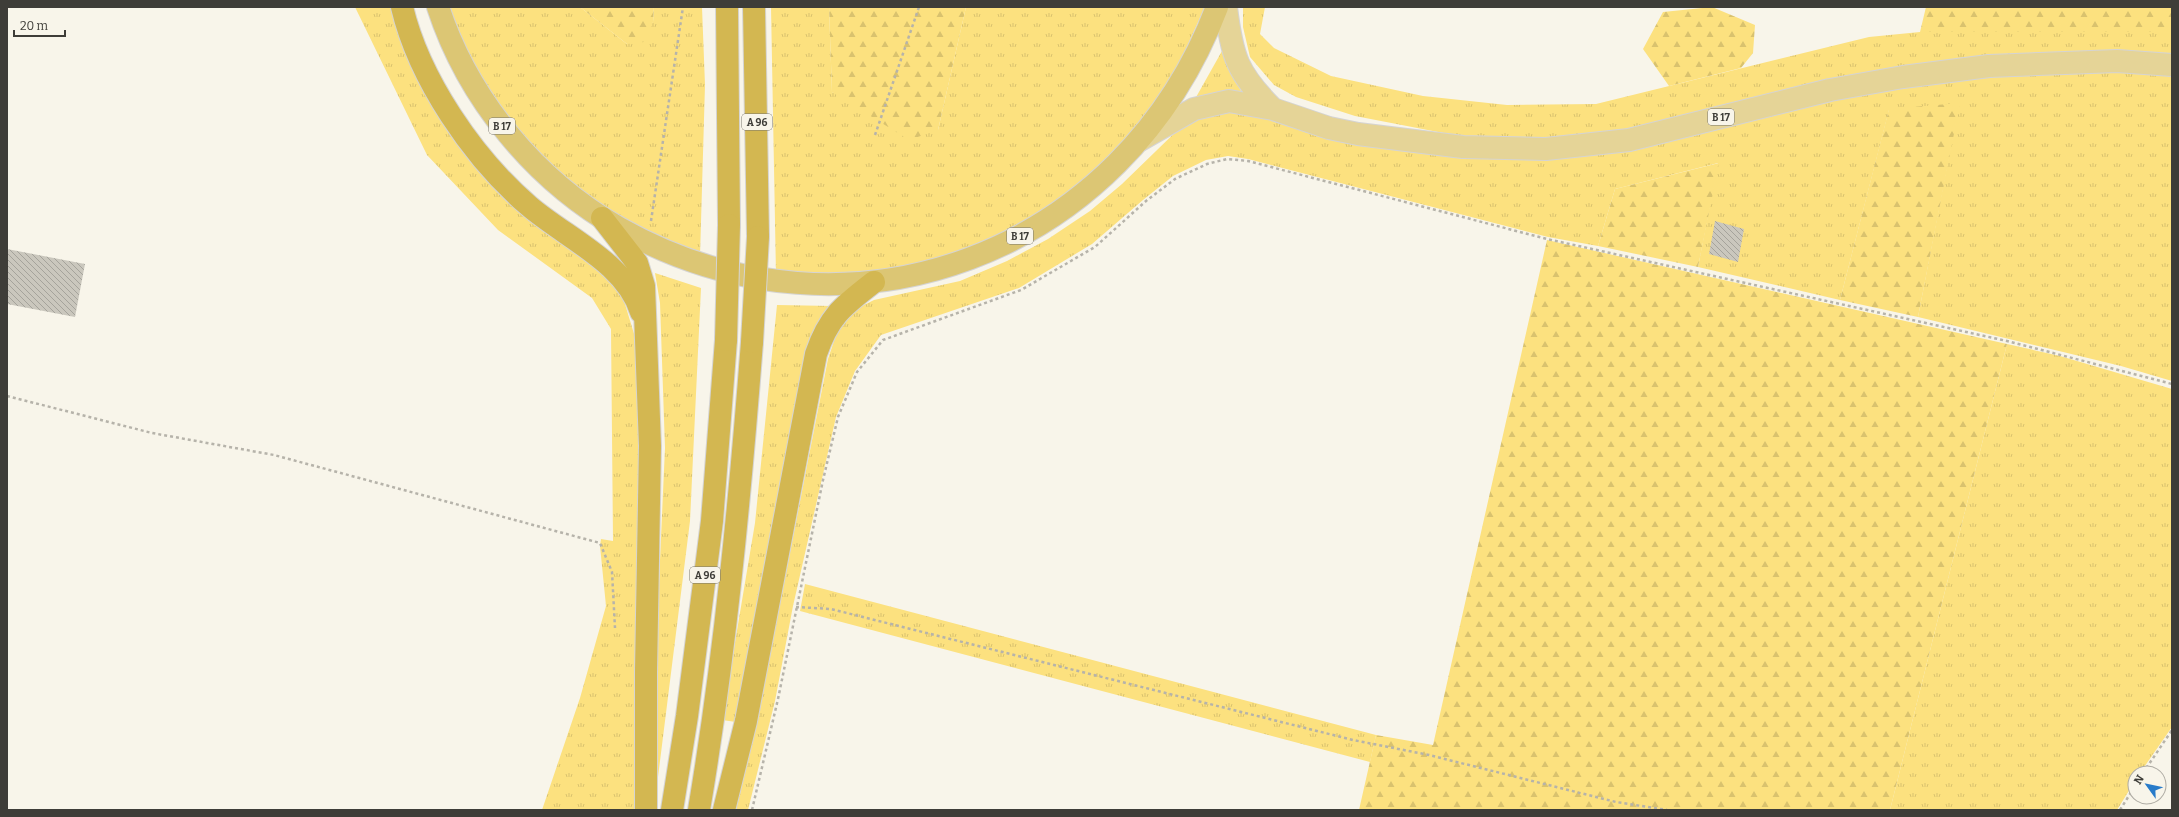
<svg xmlns="http://www.w3.org/2000/svg" width="2179" height="817" font-family="Bitter,serif">
  <defs>
    <pattern id="grass-tufts" width="24" height="20" patternUnits="userSpaceOnUse"><rect width="24" height="20" fill="#fce17f"/><path d="M3 7l-1-3M5 7V3M7 7l1-3M15 17l-1-3M17 17v-4M19 17l1-3" fill="none" stroke="#d9c26e"/></pattern>
    <pattern id="forest-firs" width="22" height="20" patternUnits="userSpaceOnUse"><rect width="22" height="20" fill="#fce17f"/><path d="M5 1l3.5 6h-7zM16 11l3.5 6h-7z" fill="#d9c26e"/></pattern>
    <pattern id="building-back-hatch" width="6" height="6" patternUnits="userSpaceOnUse"><rect width="6" height="6" fill="#cac7bd"/><path d="M-1 5l2 2M0 0l6 6M5-1l2 2" fill="none" stroke="#a5a39b"/></pattern>
  </defs>
  <rect width="100%" height="100%" fill="#f8f5ea"/>
  <!-- grass -->
  <path fill="url(#grass-tufts)" d="M355 7H395L504 194 546 233 602 268 617 286 625 304 641 357 635 810H542L580 698 606 606 600 546 601 539 613 541 611 329 592 298 498 230 427 155Z
    M447 7H580L627 44 653 22 654 7H702L705 85 700 257C657 237 610 216 573 185 537 155 505 119 481 78 467 56 458 30 447 7Z
    M771 7H829L832 92 938 130 966 7H1205L1169 86 1106 163 1036 218 952 254 908 267 867 272 776 275Z
    M1243 7H1265L1260 34 1274 48 1331 76 1423 96 1507 105 1596 104 1869 37 1920 32 2166 31 2172 32V56L2120 52 1631 130 1545 140 1464 137 1355 116 1296 97 1274 85 1250 57 1243 27Z
    M1222 51 1242 93 1195 99Z
    M2117 70 2172 74V381L2121 366 1918 317 1959 104 1889 110 1840 300 1698 267 1718 163 1615 189 1598 246 1548 237 1248 159 1228 156 1206 160 1173 176 1143 200 1092 244 1019 288 881 335 855 371 836 417 793 606 775 701 748 810H736L756 725 828 359 838 329 852 311 874 300 960 281 1007 261 1048 239 1090 211 1122 184 1190 118 1211 109 1544 158 1633 151 1746 120 1830 100 1993 74Z
    M655 273 701 288 690 521 657 785 655 672 665 448 660 303Z
    M777 305 833 306 736 722 722 720 755 523Z
    M2007 344 2060 356 2172 389V727L2140 773H2135V781L2117 810H1890Z
    M805 584 1376 735 1370 762 800 611Z"/>
  <!-- forest -->
  <path fill="url(#forest-firs)" d="M580 7H654L653 22 644 42 627 44Z
    M829 7H966L938 130 909 140 832 92Z
    M1712 7 1755 25 1753 53 1741 68 1669 86 1643 49 1663 12Z
    M1926 7H2172V32H1920Z
    M1960 103 1918 317 1840 300 1889 109Z
    M1719 163 1698 267 1598 246 1615 189Z
    M1547 240 2007 344 1890 810H1359L1376 735 1433 745Z"/>
  <!-- building -->
  <path fill="url(#building-back-hatch)" d="M1715 221 1744 229 1738 262 1709 254Z
    M7 249 85 264 75 317 7 304Z"/>
  <g fill="none" stroke-linecap="round" stroke-linejoin="round">
    <!-- primary casing -->
    <g stroke="#d5d4d3" stroke-width="24">
      <path id="primary" d="M1226 7C1232 57 1237 73 1273 109
        M1140 140 1194 109 1229 101 1273 109 1329 128 1358 134 1463 147 1546 149 1629 140 1830 90 1903 77 1989 66 2117 61 2172 65"/>
    </g>
    <!-- trunk casing -->
    <g stroke="#d5d4d3" stroke-width="24">
      <path id="trunk" d="M438 7C468 99 535 180 619 228 850 358 1124 253 1217 7"/>
    </g>
    <!-- motorway casing -->
    <g stroke="#d5d4d3" stroke-width="24">
      <path id="motorway" d="M402 7C419 79 473 158 529 206 566 238 626 263 641 312
        M727 7 729 225
        M754 7 758 237
        M602 218 637 263 644 286 650 446 646 672V810
        M672 810 687 716 712 521 726 340
        M699 810C725 655 740 499 752 342
        M724 810 746 721 816 354C829 316 843 306 874 282"/>
    </g>
    <!-- path -->
    <path stroke="#b6b3aa" stroke-width="2.5" stroke-dasharray="3 3" stroke-linecap="butt" d="M875 135 919 7
      M651 221 683 7
      M7 396 152 433 274 455 600 543 612 572 615 628
      M796 607 831 609 1353 740 1429 755 1616 802 1667 810
      M2143 773 2172 730
      M752 810 778 699 823 480 838 417 857 372 883 340 1021 290 1095 247 1146 201 1175 179 1207 164 1227 159 1248 161 1547 239 2007 341 2172 384
      M2120 810 2135 786"/>
    <!-- primary -->
    <use href="#primary" stroke="#e5d497" stroke-width="22"/>
    <!-- trunk -->
    <use href="#trunk" stroke="#dcc674" stroke-width="22"/>
    <!-- motorway -->
    <use href="#motorway" stroke="#d3b751" stroke-width="22"/>
    <!-- motorway-bridge casing -->
    <g stroke="#d5d4d3" stroke-width="24" stroke-linecap="butt">
      <path id="motorway-bridge" d="M726 340 729 225
        M752 342 758 237"/>
    </g>
    <!-- motorway-bridge -->
    <use href="#motorway-bridge" stroke="#d3b751" stroke-width="22"/>
  </g>
  <g text-anchor="middle" stroke-width="3.5" stroke-linejoin="round" paint-order="stroke">
    <!-- shield labels -->
    <g fill="#f8f5ea" stroke="#76746d" stroke-width="1">
      <rect x="1708" y="109" width="26" height="16" rx="3"/>
      <rect x="742" y="114" width="30" height="16" rx="3"/>
      <rect x="489" y="118" width="26" height="16" rx="3"/>
      <rect x="1007" y="228" width="26" height="16" rx="3"/>
      <rect x="690" y="567" width="30" height="16" rx="3"/>
    </g>
    <g font-size="10" font-weight="bold" fill="#3e3d38">
      <text x="1721" y="121">B 17</text>
      <text x="757" y="126">A 96</text>
      <text x="502" y="130">B 17</text>
      <text x="1020" y="240">B 17</text>
      <text x="705" y="579">A 96</text>
    </g>
  </g>
  <!-- border -->
  <rect width="2179" height="817" fill="none" stroke="#3e3d38" stroke-width="16"/>
  <!-- north arrow -->
  <g transform="translate(2147 785) rotate(303)"><circle r="19" fill="#f8f5ea" stroke="#aeaba3"/>
  <path d="M0-3L7 15L0 10L-7 15Z" fill="#287bc9"/>
  <text y="-6" font-size="11" font-weight="bold" text-anchor="middle" fill="#3e3d38">N</text>
  </g>
  <!-- scale -->
  <path d="M14 30v6h51v-6" fill="none" stroke="#3e3d38" stroke-width="2"/>
  <text x="20" y="30" font-size="12" fill="#3e3d38" stroke="#f8f5ea" stroke-width="3" paint-order="stroke">20 m</text>
</svg>
